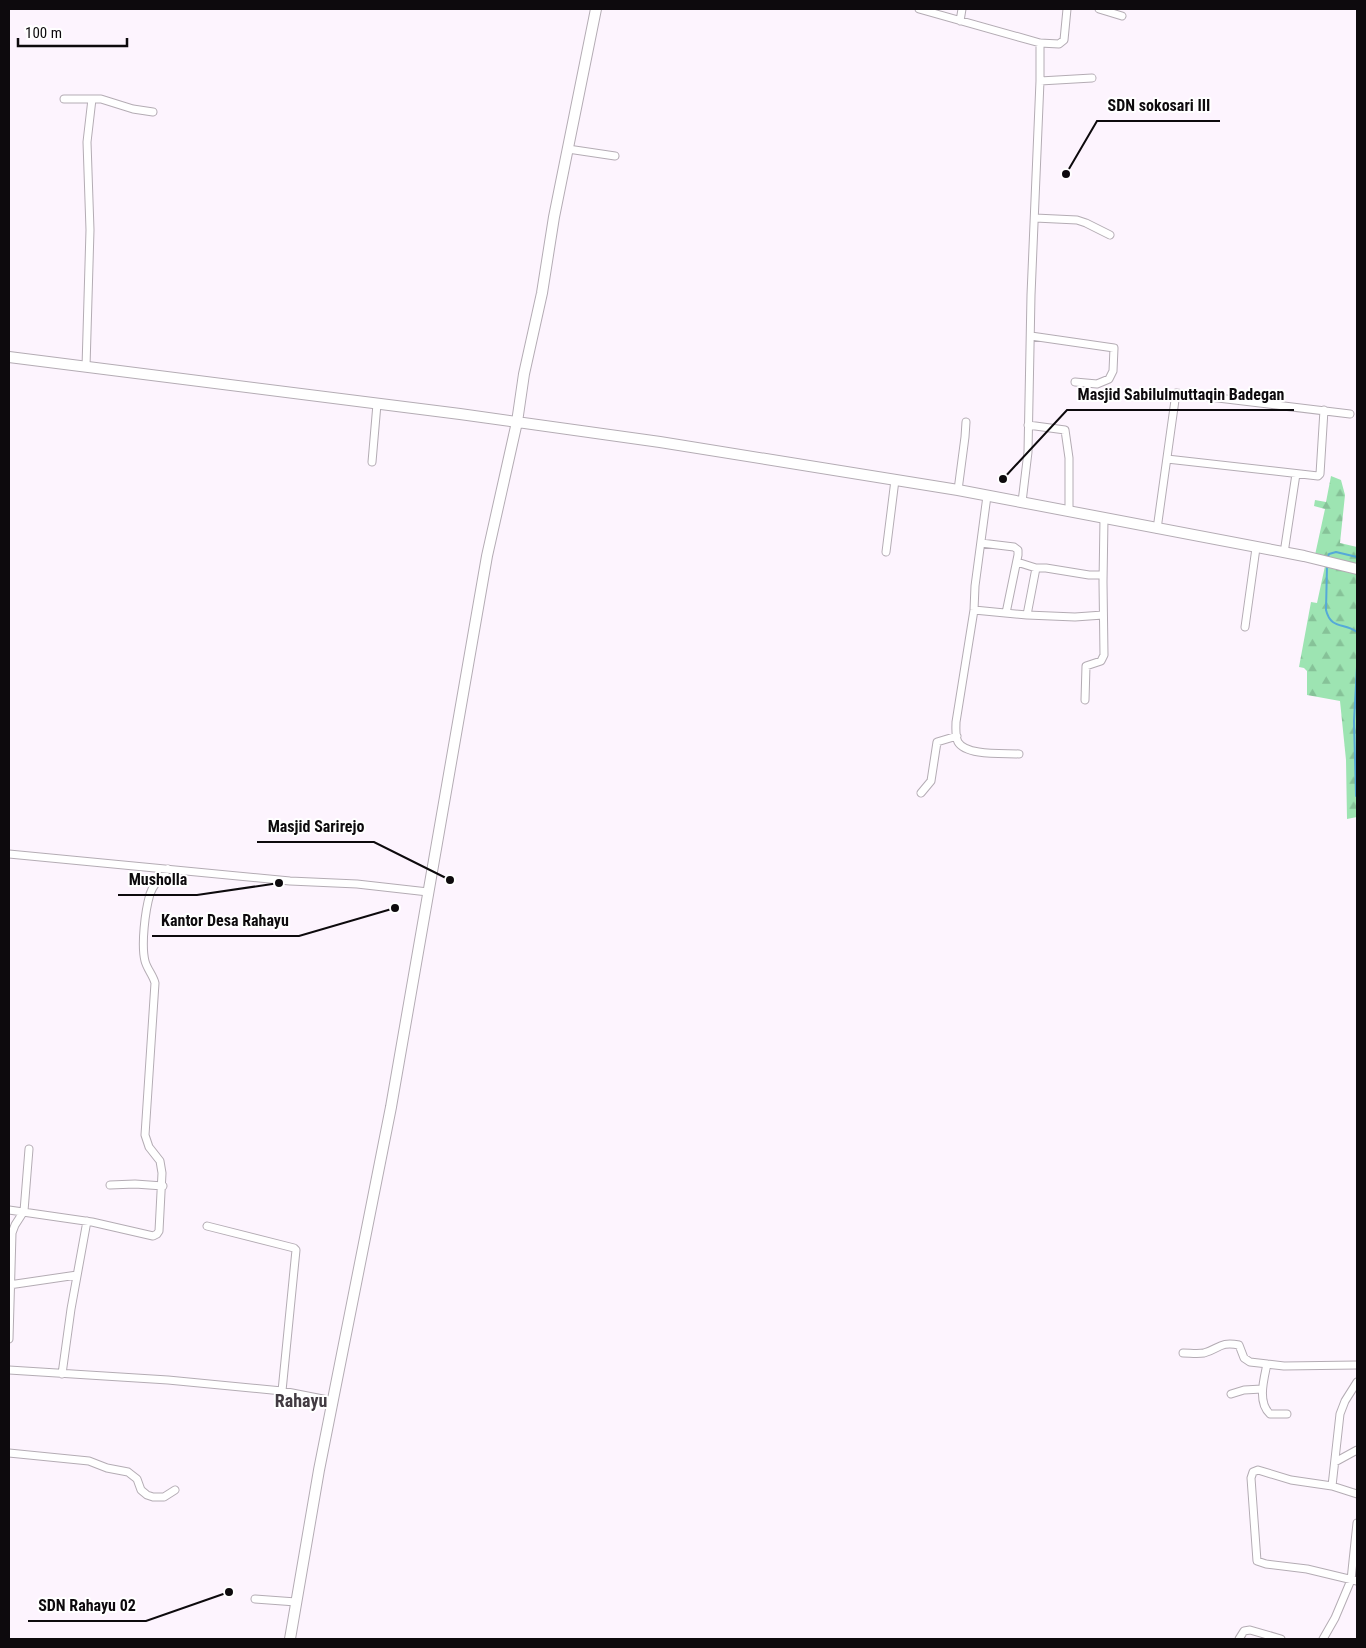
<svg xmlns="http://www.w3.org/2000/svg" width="1366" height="1648" font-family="'Roboto Condensed',sans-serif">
  <defs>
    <pattern id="forest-firs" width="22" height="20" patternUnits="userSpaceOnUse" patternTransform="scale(1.25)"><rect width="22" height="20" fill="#9de4b2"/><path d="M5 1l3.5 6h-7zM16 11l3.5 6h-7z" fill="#86c298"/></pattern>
  </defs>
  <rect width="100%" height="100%" fill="#fdf4fe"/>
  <!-- forest -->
  <path fill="url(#forest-firs)" d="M1331 476 1341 480 1345 495 1340 543 1357 547V565L1315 555 1325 509 1314 506 1315 500 1326 502Z
    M1325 566 1357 573V817L1347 819 1346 760 1340 701 1307 695V671L1304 668 1299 667 1311 602 1317 603Z"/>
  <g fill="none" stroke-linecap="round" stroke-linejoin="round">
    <!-- stream -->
    <path stroke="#55a9d8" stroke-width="2" d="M1327 559 1329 554 1336 552 1357 557
      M1327 566 1326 610C1331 630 1344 622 1357 632
      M1356 796 1354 721 1357 667"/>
    <!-- street casing -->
    <g stroke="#b4acb4" stroke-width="9">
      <path id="street" d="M919 9 1040 43 1059 44 1064 40 1067 9
        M1099 9 1122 16
        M960 21 962 9
        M1040 81 1092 78
        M64 99H101L133 109 153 112
        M568 149 615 156
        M1035 218 1077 220 1086 223 1110 235
        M1031 336 1114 348 1113 371 1109 379 1097 384 1075 382
        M86 367 90 230 87 142 92 99
        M1028 425 1065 430 1069 458V512
        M1167 459 1318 476 1320 474 1324 410
        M372 462 377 404
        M958 490 965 437 966 422
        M987 496 975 586 974 610 956 722C956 728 955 736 958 742 966 756 1004 753 1019 754
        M1022 502 1028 452 1031 295 1040 81V43
        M1157 529 1176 393 1350 414
        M981 543 1014 547 1018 550V555L1006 613
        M886 552 895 480
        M1284 553 1296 474
        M1017 562 1036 568
        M974 610 1027 615 1036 568H1046L1089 575H1103
        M1027 615 1075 617 1103 615
        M1245 627 1256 548
        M1085 700 1086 666 1101 661 1104 655 1103 582 1104 519
        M921 793 931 781 937 742 957 736
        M9 854 290 881 357 884 428 892
        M110 1185 135 1184 163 1186
        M9 1210 92 1222 153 1236 157 1234 159 1231 162 1173 160 1161 149 1147 145 1135 155 983C153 975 147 969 145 961 141 945 145 911 150 894 153 885 161 876 168 869
        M207 1226 294 1248 296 1250 282 1391
        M9 1285 77 1275
        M9 1339 12 1233 15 1225 24 1211 29 1149
        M1183 1353C1190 1353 1197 1354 1204 1353 1219 1349 1220 1341 1239 1345L1244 1358 1250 1362 1284 1366 1357 1365
        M1267 1364C1264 1379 1257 1402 1270 1414H1287
        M9 1370 168 1380 282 1391 333 1401
        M62 1374 71 1309 87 1221
        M1231 1394 1244 1390 1262 1389
        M9 1453 89 1461 107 1468 128 1472 137 1479 141 1490 147 1495 153 1497H164L175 1490
        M1335 1462 1357 1450
        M1332 1486 1340 1414 1345 1401 1357 1382
        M1357 1494 1332 1486 1291 1480 1258 1470 1253 1472 1251 1478 1257 1561 1266 1564 1307 1569 1357 1581
        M255 1599 296 1602
        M1239 1639 1244 1631 1250 1630 1281 1639
        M1323 1639 1335 1618 1351 1580 1357 1523"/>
    </g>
    <!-- secondary casing -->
    <g stroke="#b4acb4" stroke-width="12">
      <path id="secondary" d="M9 357 460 414 660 442 958 490 1304 556 1357 569
        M290 1639 319 1470 391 1107 487 556 517 422 524 374 542 293 554 217 596 9"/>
    </g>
    <!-- street -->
    <use href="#street" stroke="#fff" stroke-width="7"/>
    <!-- secondary -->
    <use href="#secondary" stroke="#fff" stroke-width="10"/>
  </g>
  <g text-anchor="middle" stroke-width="4" stroke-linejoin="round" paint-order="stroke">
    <!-- quarter labels -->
    <g font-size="18" font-weight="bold" fill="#423b42" stroke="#fff">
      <text x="301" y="1407">Rahayu</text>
    </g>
  </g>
  <!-- callouts -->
  <path fill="none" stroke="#0d0a0d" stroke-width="2" d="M1066 174L1097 121H1220M1003 479L1067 410H1294M450 880L374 842H257M279 883L197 895H118M395 908L299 936H152M229 1592L146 1621H28"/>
  <g fill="#0d0a0d" stroke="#fff" stroke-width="2">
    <circle cx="1066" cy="174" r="5"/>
    <circle cx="1003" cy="479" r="5"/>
    <circle cx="450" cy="880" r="5"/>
    <circle cx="279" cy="883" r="5"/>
    <circle cx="395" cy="908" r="5"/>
    <circle cx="229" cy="1592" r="5"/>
  </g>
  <g font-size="16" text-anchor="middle" font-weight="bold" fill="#0d0a0d" stroke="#fff" stroke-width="4" stroke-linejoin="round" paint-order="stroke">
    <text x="1159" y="111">SDN sokosari III</text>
    <text x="1181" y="400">Masjid Sabilulmuttaqin Badegan</text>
    <text x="316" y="832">Masjid Sarirejo</text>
    <text x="158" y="885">Musholla</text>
    <text x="225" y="926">Kantor Desa Rahayu</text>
    <text x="87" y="1611">SDN Rahayu 02</text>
  </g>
  <!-- border -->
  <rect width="1366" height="1648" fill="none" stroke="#0d0a0d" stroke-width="20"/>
  <!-- scale -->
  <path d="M18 38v8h109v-8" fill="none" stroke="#0d0a0d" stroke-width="2.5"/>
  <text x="25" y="38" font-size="15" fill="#0d0a0d" stroke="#ffffff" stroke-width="4" paint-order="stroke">100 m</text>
</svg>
